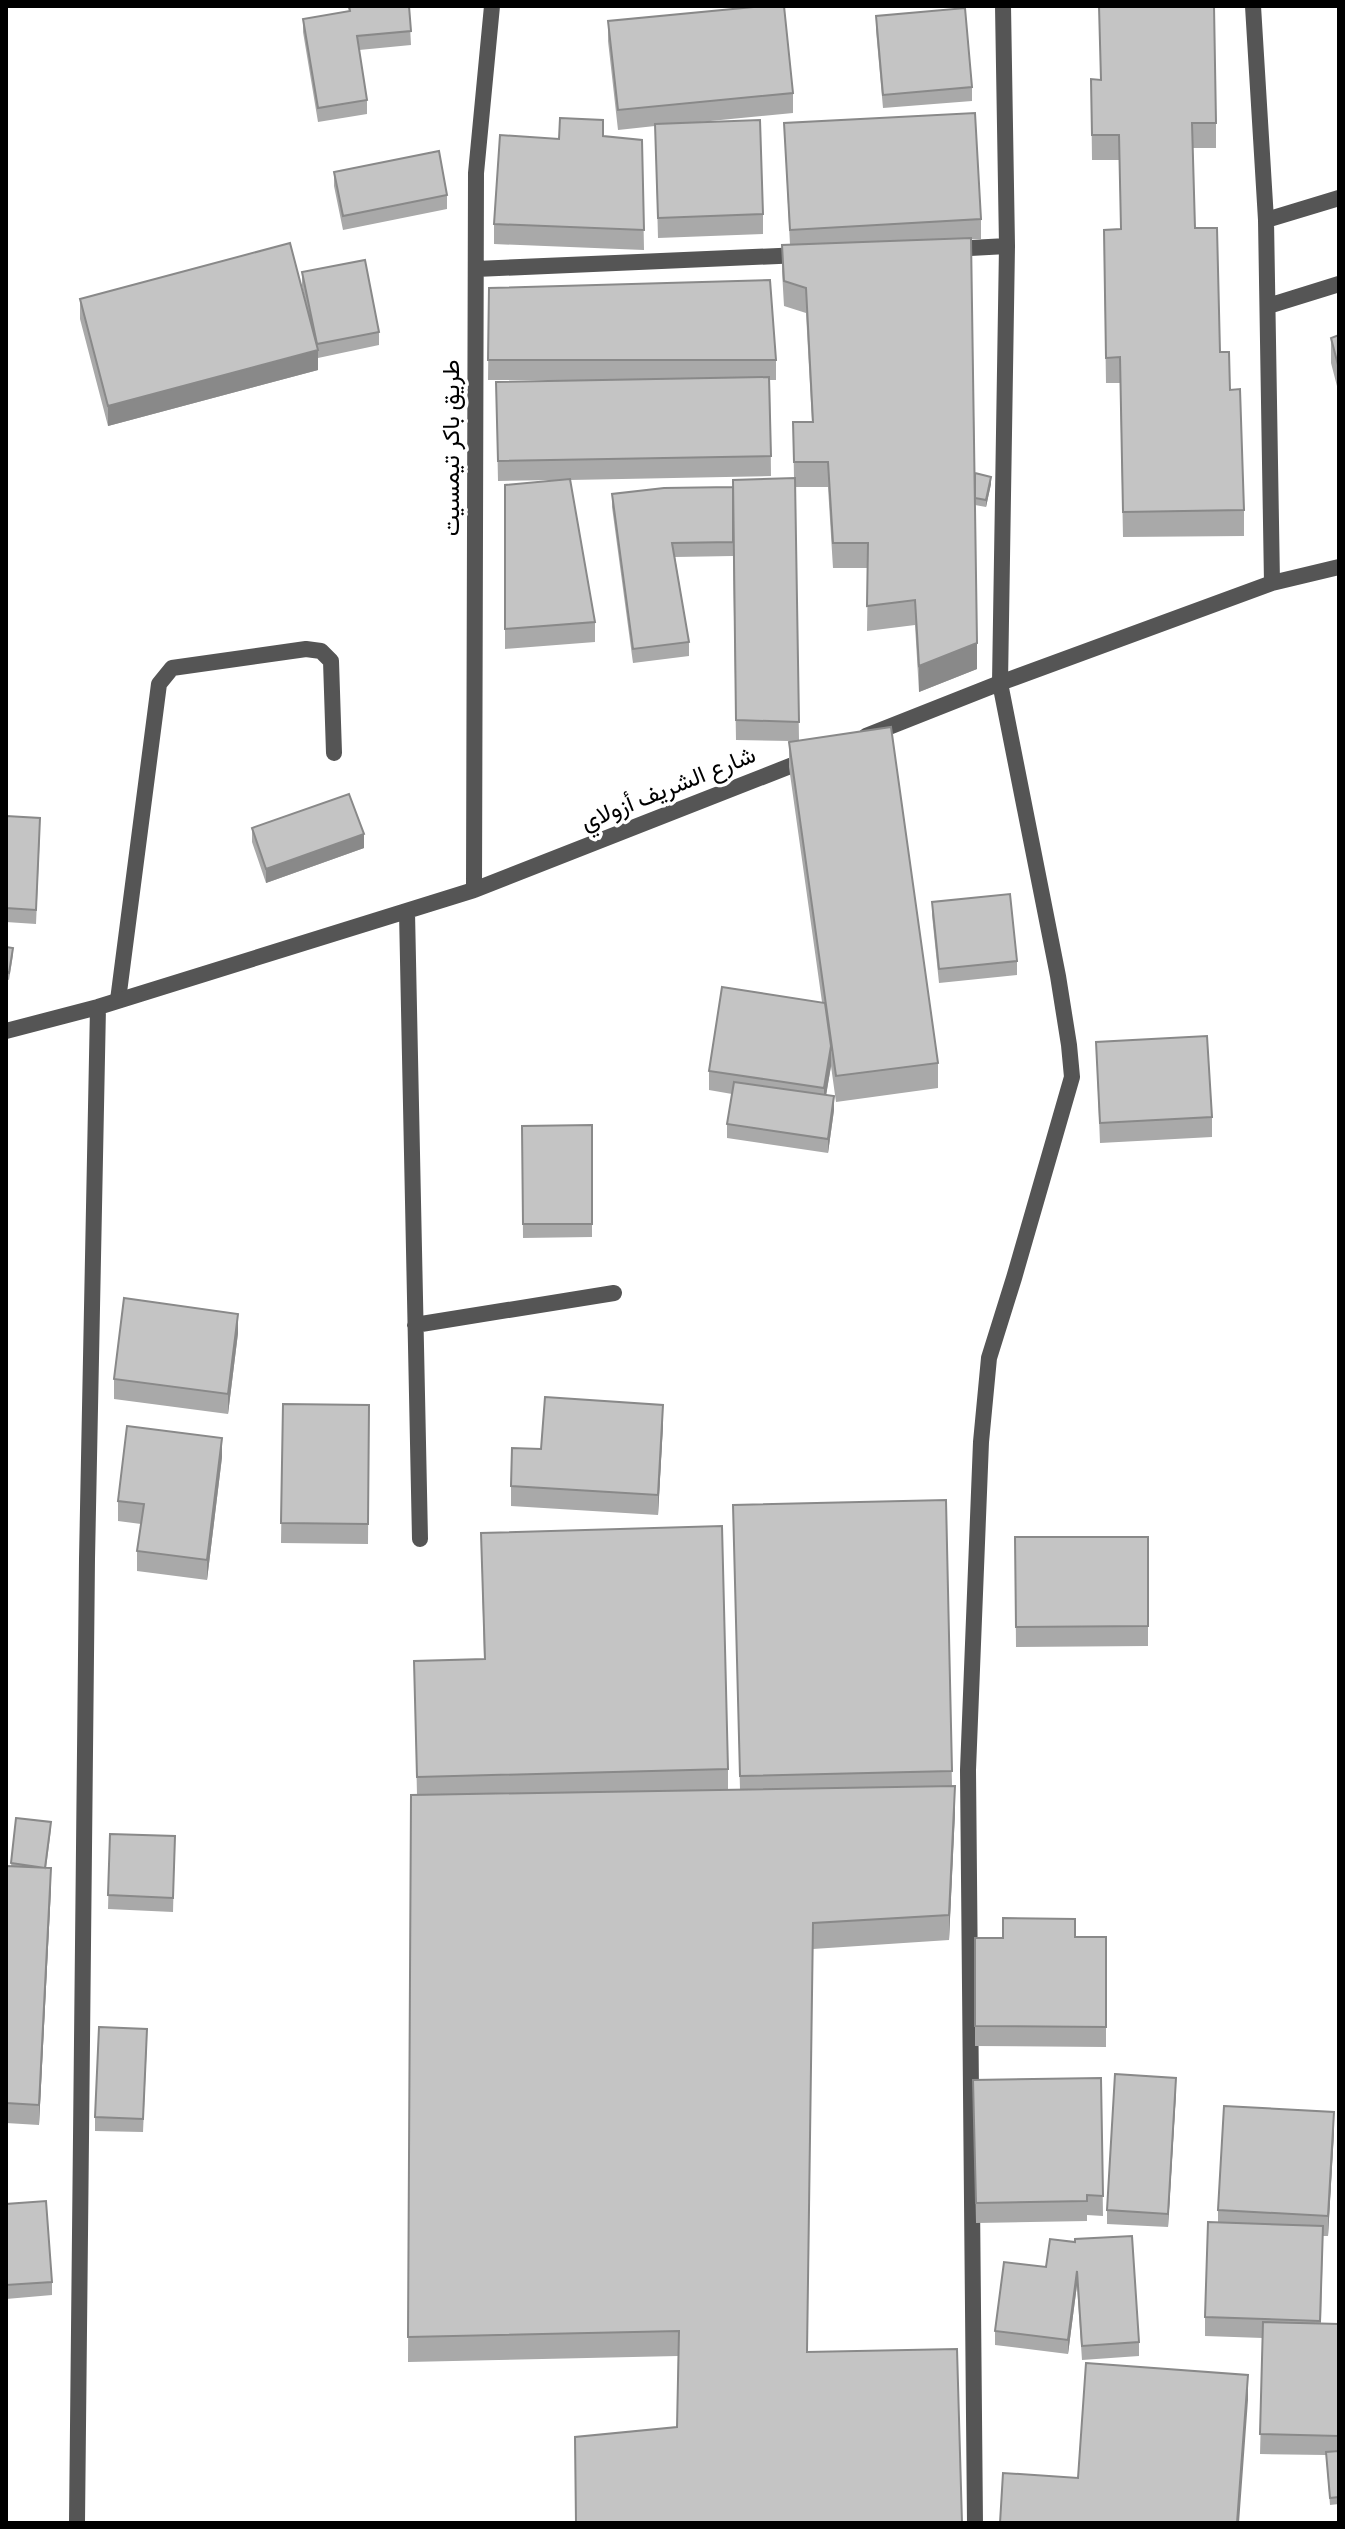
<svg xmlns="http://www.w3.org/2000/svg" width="1345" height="2529" font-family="Karla,Vazirmatn,sans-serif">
  <rect width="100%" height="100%" fill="#fff"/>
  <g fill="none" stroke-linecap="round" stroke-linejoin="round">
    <!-- service -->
    <path stroke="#555" stroke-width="16" d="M118 1000 159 684 172 668 306 649 321 651 331 661 334 753"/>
    <!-- minor -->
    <path stroke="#555" stroke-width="16" d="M1253 6 1266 220 1272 583
      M1266 220 1339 198
      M952 249 1007 246
      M476 269 801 255
      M1268 306 1339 284
      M866 736 1000 683 1272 583 1339 567
      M474 890 476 173 492 6
      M407 912 420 1539
      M6 1031 98 1007 474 890 808 759
      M415 1325 614 1293
      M77 2523 87 1559 98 1007
      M975 2523 968 1770 981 1442 989 1358 1014 1278 1072 1077 1069 1045 1058 976 1000 683 1007 246 1003 6"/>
  </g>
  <!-- wall -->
  <path fill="#a9a9a9" d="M348 6H409L411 45 359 50 367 100V114L318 122 303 32V19L349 11Z
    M876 16 972 87V101L883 108 876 30Z
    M608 21 793 93V113L700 122 763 214V234L658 238 655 126 618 130 608 41Z
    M1091 79 1100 80 1216 123V148H1193L1195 228 1220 352 1230 390 1244 510V536L1123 537 1120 383H1106L1104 255 1121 229 1119 160H1092Z
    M784 123 981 219V239H971L975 473 991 484 986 507 975 505 977 669 919 692 915 625 867 631 868 568H833L828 487H795L799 740 938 1063V1088L836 1102 831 1066 826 1095 834 1110 828 1153 727 1138V1124L732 1094 709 1090V1071L822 1002 789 767V742L791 741 736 740 733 556 675 557 689 642V656L633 663 612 507V494L733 487 794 478 793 422H812L806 313 784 306 782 271V245H790Z
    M603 136 642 140 644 250 494 244V224L559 139Z
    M334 172 447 195V209L343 230 334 186Z
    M302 272 379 332V345L318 358V370L108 426 80 319V299L307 307 302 286Z
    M489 288 776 360V380H770L771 476 570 480 595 622V642L505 649V485L555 480 498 481 496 382 593 380H488Z
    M1339 335V390H1338L1331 363V338Z
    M6 816 40 832 36 924 6 922Z
    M252 828 364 848 266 883 252 842Z
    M932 902 1017 961V975L939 983 932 915Z
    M6 947 13 955 9 980 6 979Z
    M1096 1042 1212 1117V1137L1100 1143Z
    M592 1125V1237L523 1238 522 1126Z
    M238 1333 228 1414 114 1399V1379Z
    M283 1404 369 1405 368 1544 281 1543Z
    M663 1425 658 1515 511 1506V1486L541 1449Z
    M222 1457 207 1580 137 1571V1551L141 1524 118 1521V1501Z
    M946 1500 952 1786 955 1812 949 1940 813 1949 677 2427 678 2356 408 2362 411 1795H417L414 1661 484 1659 481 1533 728 1769V1790H740L733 1505Z
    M1015 1537H1148V1646L1016 1647Z
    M16 1818 51 1829 46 1868 51 1888 39 2125 6 2123V1866H11Z
    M110 1834 175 1836 173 1912 108 1909Z
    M1075 1937H1106V2047L975 2046V1938Z
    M147 2042 143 2132 95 2131V2117Z
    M1101 2078 1103 2216 1087 2215V2221L976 2223 973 2080Z
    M1176 2092 1168 2227 1107 2224V2210Z
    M1334 2132 1328 2236H1323L1321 2323 1339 2324V2504L1330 2505 1326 2455 1260 2454 1263 2338 1205 2336V2317L1218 2222V2210Z
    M6 2204 52 2282V2295L6 2299Z
    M1050 2239 1139 2342V2356L1082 2360 1077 2285 1068 2354 995 2345V2331L1046 2267Z"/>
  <!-- shaded-wall -->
  <path fill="#898989" d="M318 350V370L108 426V406Z
    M991 477V484L986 507V500Z
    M977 643V669L919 692V666Z
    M364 834V848L266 883V869Z
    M831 1046V1066L824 1108V1088Z
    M834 1096V1110L828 1153V1139Z
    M238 1314V1333L228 1414V1394Z
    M663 1405V1425L658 1515V1495Z
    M222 1438V1457L207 1580V1560Z
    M955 1786V1812L949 1940V1915Z
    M51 1868V1888L39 2125V2105Z
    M1176 2078V2092L1168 2227V2214Z
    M1334 2112V2132L1328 2236V2216Z
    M1077 2271V2285L1068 2354V2340Z
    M1248 2375V2400L1239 2523H1237Z"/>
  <!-- building -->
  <path fill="#c4c4c4" stroke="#898989" stroke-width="2" d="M349 6H409L411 31 357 36 367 100 318 108 303 19 350 11Z
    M764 6H784L793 93 618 110 608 21Z
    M1099 6H1214L1216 123H1192L1195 228H1217L1220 352H1229L1230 390 1240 389 1244 510 1123 512 1120 357 1106 358 1104 230 1121 229 1119 135H1092L1091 79 1101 80Z
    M965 8 972 87 883 95 876 16Z
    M975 113 981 219 790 230 784 123Z
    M560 118 603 120V136L642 140 644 230 494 224 500 135 559 139Z
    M760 120 763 214 658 218 655 124Z
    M439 151 447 195 343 216 334 172Z
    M971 238 977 643 919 666 915 600 867 606 868 543H833L828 462H794L793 422H813L806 288 784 281 782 245Z
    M290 243 318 350 108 406 80 299Z
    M365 260 379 332 317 344 302 272Z
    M770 280 776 360H488L489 288Z
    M1339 335V365H1338L1331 338Z
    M769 377 771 456 498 461 496 382Z
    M975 473 991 477 986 500 975 498Z
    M795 478 799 722 736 720 733 480Z
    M570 479 595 622 505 629V485Z
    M733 487V542L672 543 689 642 633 649 612 494 664 488Z
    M891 727 938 1063 836 1076 789 742Z
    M349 794 364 834 266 869 252 828Z
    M6 816 40 818 36 910 6 908Z
    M1010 894 1017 961 939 969 932 902Z
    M6 947 13 948 9 973 6 972Z
    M722 987 825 1003 831 1046 824 1088 709 1071Z
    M1207 1036 1212 1117 1100 1123 1096 1042Z
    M734 1082 834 1096 828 1139 727 1124Z
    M592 1125V1224H523L522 1126Z
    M124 1298 238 1314 228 1394 114 1379Z
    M545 1397 663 1405 658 1495 511 1486 512 1448 541 1449Z
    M283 1404 369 1405 368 1524 281 1523Z
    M127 1426 222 1438 207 1560 137 1551 144 1504 118 1501Z
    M946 1500 952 1771 740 1776 733 1505Z
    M722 1526 728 1769 417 1777 414 1661 485 1659 481 1533Z
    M1015 1537H1148V1626L1016 1627Z
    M955 1786 949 1915 813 1923 807 2352 957 2349 962 2523H576L575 2437 677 2427 679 2331 408 2337 411 1795Z
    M16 1818 51 1822 45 1868 11 1863Z
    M110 1834 175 1836 173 1898 108 1895Z
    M6 1866 51 1868 39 2105 6 2103Z
    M1003 1918 1075 1919V1937H1106V2027L975 2026V1938H1003Z
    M99 2027 147 2029 143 2119 95 2117Z
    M1115 2074 1176 2078 1168 2214 1107 2210Z
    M1101 2078 1103 2196 1087 2195V2201L976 2203 973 2080Z
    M1224 2106 1334 2112 1328 2216 1218 2210Z
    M46 2201 52 2282 6 2285V2204Z
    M1208 2222 1323 2226 1320 2321 1205 2317Z
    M1132 2236 1139 2342 1082 2346 1077 2271 1068 2340 995 2331 1004 2262 1046 2267 1050 2239 1075 2242V2239Z
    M1263 2322 1339 2324V2436L1260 2434Z
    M1086 2363 1248 2375 1237 2523H1000L1003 2473 1078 2478Z
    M1339 2451V2497L1330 2498 1326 2452Z"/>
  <g text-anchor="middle" stroke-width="7" stroke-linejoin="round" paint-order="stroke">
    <!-- street labels -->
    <g font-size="24" fill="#000" stroke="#fff">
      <text transform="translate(451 448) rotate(-90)" y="8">طريق باكر تيمسيت</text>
      <text transform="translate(668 788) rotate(-22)" y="8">شارع الشريف أزولاي</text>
    </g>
  </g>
  <!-- border -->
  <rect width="1345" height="2529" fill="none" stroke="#000000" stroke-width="16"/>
</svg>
